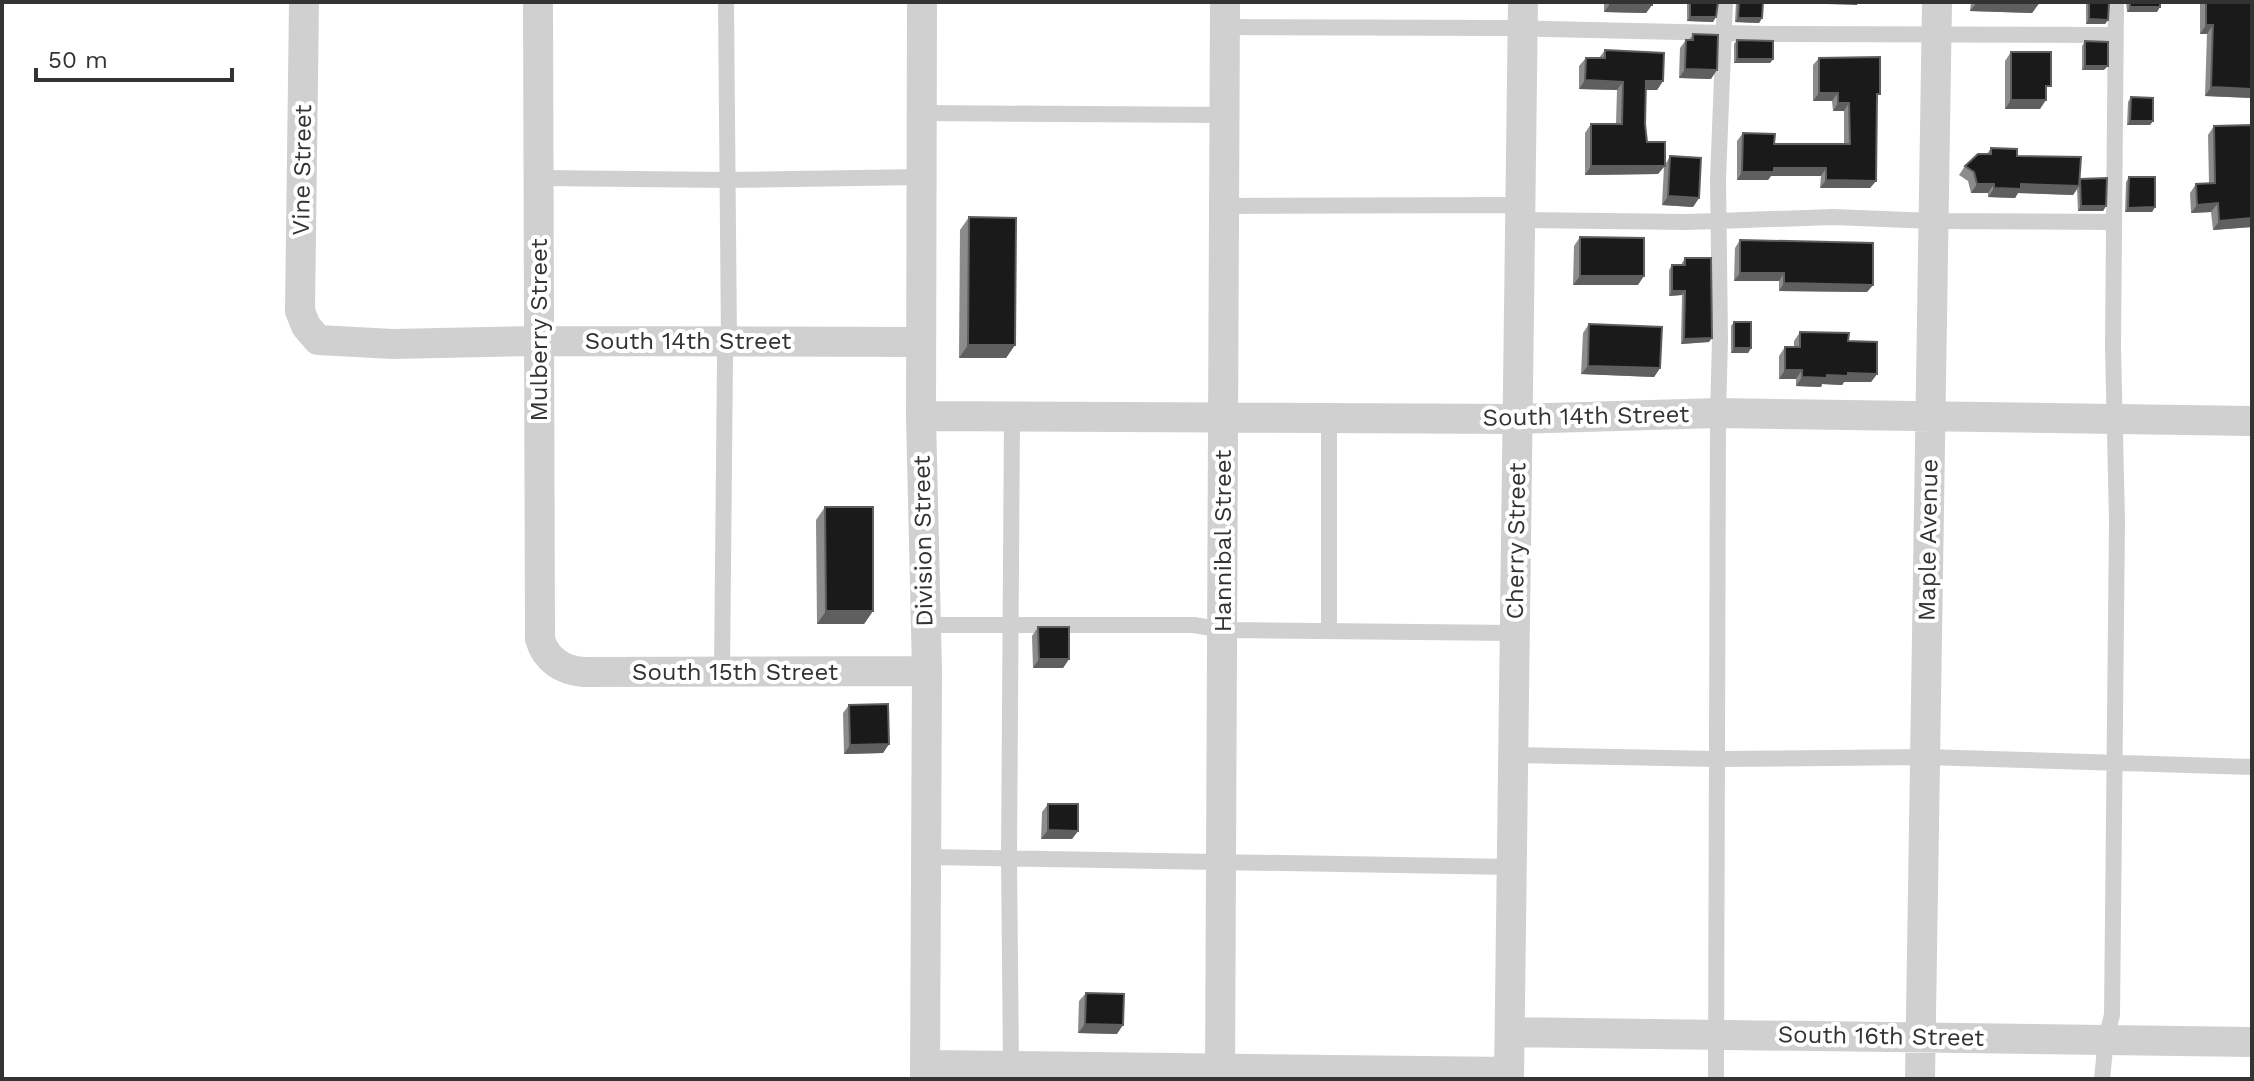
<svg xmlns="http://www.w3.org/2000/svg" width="2254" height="1081" font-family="'Work Sans',sans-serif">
  <rect width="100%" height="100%" fill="#fff"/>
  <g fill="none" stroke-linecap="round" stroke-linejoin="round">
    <!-- service -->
    <path stroke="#d0d0d0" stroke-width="16" d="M1225 27 1507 28 1769 34 2116 35
      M921 113 1225 115
      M539 178 727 180 921 177
      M1224 206 1520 205
      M1520 220 1687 222 1833 217 1933 221 2114 222
      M925 625H1194L1223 630 1515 633
      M1329 631V419
      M722 672 725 357 729 342 726 2
      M1513 755 1718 759 1925 757 2252 767
      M926 857 1512 867
      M1011 1066 1009 858 1012 417
      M1716 1079 1718 413 1720 340 1718 179 1725 2
      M2102 1079 2106 1039 2112 1015 2117 521 2113 347 2116 2"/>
    <!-- minor -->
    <path stroke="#d0d0d0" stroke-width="30" d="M304 2 300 311 306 326 318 340 393 344 538 341 921 342
      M538 2 540 639C546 660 562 670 583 672L927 671
      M922 2 921 416 927 671 925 1079
      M921 416 1518 419 1718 413 2252 421
      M1510 1032 2252 1042
      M926 1065 1509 1072
      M1220 1079 1225 2
      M1509 1079 1523 2
      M1920 1079 1937 2"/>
  </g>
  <!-- wall -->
  <path fill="#8c8c8c" d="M1604 2H1652V5L1646 13 1604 12Z
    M1687 2H1718L1713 22 1687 21Z
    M1736 2H1763L1762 18 1759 23 1735 22Z
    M1971 2H2040L2032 13 1970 11Z
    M2086 2H2109L2108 20 2105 24H2086Z
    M2126 2H2160L2157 12H2127Z
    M2200 2H2252V98L2205 96 2207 34H2200Z
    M1693 34 1711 79 1679 78 1680 48 1686 40H1689Z
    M1737 40 1773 59 1770 63H1734V44Z
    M2085 41 2104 70H2082V46Z
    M1605 50 1663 81 1657 90H1646L1645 124 1647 142 1665 165 1670 156 1699 198 1693 207 1662 205 1664 166 1658 174 1585 175V133L1591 124H1616L1617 90 1579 89V66L1586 58H1599Z
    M2011 52 2046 93 2040 109H2005V61Z
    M1819 58 1877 99 1876 181 1870 188H1820L1821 176H1771L1768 180H1737V141L1743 133 1774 144H1844V111H1833L1832 101H1813V65Z
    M2131 97 2153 121 2150 125H2127L2128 102Z
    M2252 125V227L2213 230 2211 212 2191 213 2190 193 2196 184 2209 183 2208 135 2214 126Z
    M1991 148 2017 156 2080 180 2106 206 2103 211H2078L2077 189 2073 195 2018 193 2015 198 1988 197V193H1971L1968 181 1959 175 1965 166 1987 154Z
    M2129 177 2155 207 2152 212H2125L2126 182Z
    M969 217 1015 345 1006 358H959L960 230Z
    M1580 237 1638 285H1573L1574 246Z
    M1740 240 1873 285 1867 292 1779 291V281H1734L1735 248Z
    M1685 258 1709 342 1681 344 1682 295 1669 296V270L1672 265H1682V263Z
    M1734 322 1751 348 1748 353H1731V326Z
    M1589 324 1660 368 1654 377 1581 374 1583 333Z
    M1800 332 1848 341 1877 374 1871 382H1844L1842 385 1822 384 1821 387 1796 386V379H1779V356L1785 347H1794V341Z
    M825 507 873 611 864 624H817L816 520Z
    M1038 627 1069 659 1063 668H1033L1032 636Z
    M849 705 889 744 883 753 844 754 843 713Z
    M1048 804 1078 831 1072 839H1041L1042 812Z
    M1086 993 1117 1034 1078 1033 1079 1001Z"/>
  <!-- shaded-wall -->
  <path fill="#5f5f5f" d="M1828 2H1859L1857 5 1827 4Z
    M1977 2H2040L2032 13 1970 11Z
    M1610 4 1652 5 1646 13 1604 12Z
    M2130 7H2160L2157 12H2127Z
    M1690 17H1716L1713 22 1687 21Z
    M1738 18H1762L1759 23 1735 22Z
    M2089 19 2108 20 2105 24H2086Z
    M2206 25H2213L2207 34H2200Z
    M1737 59H1773L1770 63H1734Z
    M2085 66H2108L2104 70H2082Z
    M1685 69 1717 70 1711 79 1679 78Z
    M1585 80 1623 82 1617 90 1579 89Z
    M1646 81H1663L1657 90H1640Z
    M2211 87 2252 89V98L2205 96Z
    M1819 93H1838L1832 101H1813Z
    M2011 100H2046L2040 109H2005Z
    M1838 103H1849L1844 111H1833Z
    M2130 121H2153L2150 125H2127Z
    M1591 166H1665L1658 174 1585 175Z
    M1774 168H1826L1821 176H1771L1768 180H1737L1742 172Z
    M1826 180 1876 181 1870 188H1820Z
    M1977 184H1994L1988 193H1971Z
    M2021 184 2079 186 2073 195 2018 193 2015 198 1988 197 1994 188Z
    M1668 196 1699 198 1693 207 1662 205Z
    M2218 203 2211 212 2191 213 2197 205Z
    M2081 206H2106L2103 211H2078Z
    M2155 207 2152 212H2125L2128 208Z
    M2252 218V227L2213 230 2219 221Z
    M1740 273H1784L1779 281H1734Z
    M1580 276H1644L1638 285H1573Z
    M1784 283 1873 285 1867 292 1779 291Z
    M1672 291H1685L1682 295 1669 296Z
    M1712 338 1709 342 1681 344 1684 339Z
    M968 345H1015L1006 358H959Z
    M1734 348H1751L1748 353H1731Z
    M1588 366 1660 368 1654 377 1581 374Z
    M1785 370H1802L1796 379H1779Z
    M1848 373 1877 374 1871 382H1844L1842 385 1822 384 1821 387 1796 386 1802 377Z
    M826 611H873L864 624H817Z
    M1039 659H1069L1063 668H1033Z
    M889 744 883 753 844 754 850 745Z
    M1048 830 1078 831 1072 839H1041Z
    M1085 1024 1123 1025 1117 1034 1078 1033Z"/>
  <!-- building -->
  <path fill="#1a1a1a" stroke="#5f5f5f" stroke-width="2" d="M1610 2H1652V5L1610 4Z
    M1690 2H1718L1716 17H1690Z
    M1739 2H1763L1762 18H1738Z
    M2089 2H2109L2108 20 2089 19Z
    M2130 2H2160V7H2130Z
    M2206 2H2252V89L2211 87 2213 25H2206Z
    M1693 34 1718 35 1717 70 1685 69 1686 40H1693Z
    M1737 40 1773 41V59H1737Z
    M2085 41 2108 42V66H2085Z
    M1605 50 1664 53 1663 81H1646L1645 124 1647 142H1665V166H1591V124H1622L1623 82 1585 80 1586 58H1605Z
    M2011 52H2051V86H2046V100H2011Z
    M1880 57V94H1877L1876 181 1826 180V168H1774V172H1742L1743 133 1775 134 1774 144H1850L1849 103H1838V93H1819V58Z
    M2131 97 2153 98V121H2130Z
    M2252 125V218L2219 221 2218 203 2197 205 2196 184 2215 183 2214 126Z
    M1991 148 2017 149V156L2081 157 2079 186 2021 184V189L1994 188V184H1977L1974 172 1965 166 1978 154H1991Z
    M1670 156 1701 158 1699 198 1668 196Z
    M2129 177H2155V207L2128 208Z
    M2107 178 2106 206H2081L2080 179Z
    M969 217 1016 218 1015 345H968Z
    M1580 237 1644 238V276H1580Z
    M1740 240 1873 243V285L1784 283V273H1740Z
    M1685 258H1711L1712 338 1684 339 1685 291H1672V265H1685Z
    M1734 322H1751V348H1734Z
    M1589 324 1662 327 1660 368 1588 366Z
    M1800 332 1849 333 1848 341 1877 342V374L1848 373V376L1827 375V378L1802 377V370H1785V347H1800Z
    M825 507H873V611H826Z
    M1038 627H1069V659H1039Z
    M888 704 889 744 850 745 849 705Z
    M1048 804H1078V831L1048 830Z
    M1086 993 1124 994 1123 1025 1085 1024Z"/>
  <g text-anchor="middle" stroke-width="8" stroke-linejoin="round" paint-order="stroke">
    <!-- street labels -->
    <g font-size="24" fill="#333" stroke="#fff">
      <text transform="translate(302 170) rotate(-89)" y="8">Vine Street</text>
      <text transform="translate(539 330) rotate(-90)" y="8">Mulberry Street</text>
      <text x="688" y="349">South 14th Street</text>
      <text transform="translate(1586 416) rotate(-1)" y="8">South 14th Street</text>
      <text transform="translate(1928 540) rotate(-89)" y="8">Maple Avenue</text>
      <text transform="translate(923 541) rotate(-91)" y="8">Division Street</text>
      <text transform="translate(1223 541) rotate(-90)" y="8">Hannibal Street</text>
      <text transform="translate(1516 541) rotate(-89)" y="8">Cherry Street</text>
      <text x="735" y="680">South 15th Street</text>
      <text transform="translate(1881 1036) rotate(1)" y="8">South 16th Street</text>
    </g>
  </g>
  <!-- border -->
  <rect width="2254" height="1081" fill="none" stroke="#333333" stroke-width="8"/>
  <!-- scale -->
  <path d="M36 68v12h196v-12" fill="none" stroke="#333333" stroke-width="4"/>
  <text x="48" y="68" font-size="24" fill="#333333" stroke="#ffffff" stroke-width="6" paint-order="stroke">50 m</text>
</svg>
